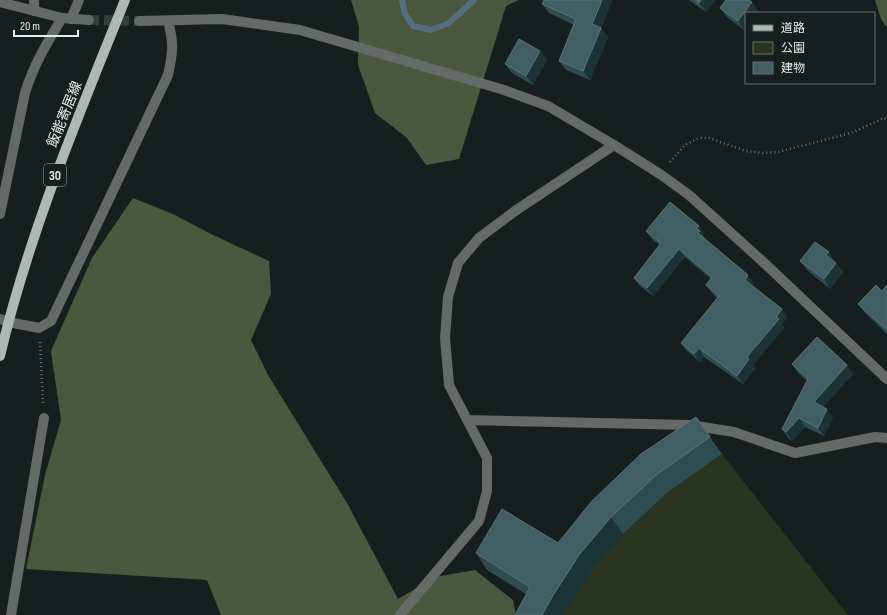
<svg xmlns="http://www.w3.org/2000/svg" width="887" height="615" font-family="'Sofia Sans Condensed','Noto Sans JP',sans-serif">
  <rect width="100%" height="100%" fill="#161f1e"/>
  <!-- green -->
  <path fill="#2b3421" d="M722 454 848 615H563L591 572 623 534 668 492Z"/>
  <!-- forest -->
  <path fill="#4b573e" d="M351 0H519L506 6 459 159 426 165 407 138 375 113 358 65 359 27Z
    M875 0H887V28L881 19Z
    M133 198 173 214 209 233 269 261 271 294 251 340 268 375 347 503 398 599 435 577 475 570 513 600 516 615H221L207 580 26 569 45 475 61 420 51 351 92 258Z"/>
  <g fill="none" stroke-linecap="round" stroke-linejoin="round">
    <!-- stream -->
    <path stroke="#546d7f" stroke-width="6" d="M402 0 405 14 413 26 431 30 449 23 474 0"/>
    <!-- street-tunnel -->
    <path stroke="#353e3d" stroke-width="10" stroke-dasharray="10 5" stroke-linecap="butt" d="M89 20 139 21"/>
    <!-- path -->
    <path stroke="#697170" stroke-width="2.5" stroke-dasharray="1 3" stroke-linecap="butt" d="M670 162 685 145 699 138H709L746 151 763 153 778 152 851 133 884 118 887 119
      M40 342 43 403"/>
    <!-- lane -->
    <path stroke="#666a67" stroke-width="10" d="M34 11V0
      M71 19 79 0"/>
    <!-- street -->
    <path stroke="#666a67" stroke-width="10" d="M0 2 62 18 89 20
      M139 21 222 19 300 30 501 89 548 106 614 145 660 174 689 195 761 260 887 379
      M0 214 25 93C34 64 47 43 62 18
      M0 319 8 322 39 328 51 321 168 75C173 53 174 43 168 21
      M467 420 690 425 734 432 795 453 875 437 887 438
      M11 615 44 418
      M400 615 479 521 487 491V458L449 385 445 338 448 297 458 263 479 238 515 211 614 145"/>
    <!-- primary -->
    <path stroke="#b1b8b3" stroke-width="10" d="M0 356C29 233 78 117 125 0"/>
  </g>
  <!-- wall -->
  <path fill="#2d4d53" d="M689 0H715L706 12Z
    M612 1 601 28 608 37 590 80 566 70 559 61 574 25 549 13 542 4Z
    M720 8 758 11 757 13H746L744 30 727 17Z
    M540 51 547 60 533 85 512 73 505 64Z
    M699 226 704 234 703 236 705 239 754 284 752 286 782 309 787 318 782 324 784 328 753 365 755 368 743 384 704 357 700 362 687 351 681 343 717 298 712 293 706 285 711 279 685 257 653 296 640 286 634 278 660 245 652 239 646 231Z
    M800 261 835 262 843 272 830 289 807 270Z
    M887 285V334L865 313 858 304 882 291Z
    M792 364 847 365 853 374 823 407 833 418 824 436 805 427 792 441 788 438 782 429 807 381 798 373Z
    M696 417 722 454 668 492 623 534 591 572 563 615 526 594 487 570 476 553 558 543Z"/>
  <!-- shaded-wall -->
  <path fill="#1b3337" d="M602 0H611L612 1 598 34 592 24Z
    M701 0H715L706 12 699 3Z
    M752 2 758 11 757 13H746V28L744 30 738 21Z
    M601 28 608 37 590 80 583 71Z
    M540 51 547 60 533 85 526 76Z
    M699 226 704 234 703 236 706 239 698 233 696 228Z
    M679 249 685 257 653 296 647 288Z
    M829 252 835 262 833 265 826 255Z
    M836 263 843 272 830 289 824 279Z
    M748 275 754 284 751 288 745 280Z
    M782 309 787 318 782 324 784 328 753 365 755 368 743 384 737 376 747 357 776 317Z
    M699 348 704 357 700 362 694 354Z
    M847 365 853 374 820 411 814 402Z
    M827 409 833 418 824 436 818 428Z
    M799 418 805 427 792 441 786 432Z
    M611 517 623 534 591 572 563 615H542L552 597 579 555Z"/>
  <!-- building -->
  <path fill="#415e64" stroke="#5b7579" d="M544 0H602L592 24 601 28 583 71 559 61 576 19 542 4Z
    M695 0H701L699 3Z
    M726 0H749L752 2 738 21 720 8Z
    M519 39 540 51 526 76 505 64Z
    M670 202 699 226 696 228 700 231 698 233 748 275 745 280 782 309 776 317 779 319 747 357 749 359 737 376 699 348 694 354 681 343 719 296 706 285 712 277 679 249 647 288 634 278 661 243 646 231Z
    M815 242 829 252 826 255 836 263 824 279 800 261Z
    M876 285 882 291 887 285V330L858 304Z
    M817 337 847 365 814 402 827 409 818 428 799 418 786 432 782 429 808 379 792 364Z
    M696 417 710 437 656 475 611 517 579 555 552 597 542 615H515L530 587 476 553 502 509 558 543 592 501 641 454Z"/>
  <g text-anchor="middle" stroke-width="3.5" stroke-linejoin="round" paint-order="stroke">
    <!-- shield labels -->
    <rect fill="#161f1e" stroke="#a8afae" stroke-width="1" x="44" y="164" width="22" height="22" rx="3"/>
    <g font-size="13" font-weight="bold" fill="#e7edec">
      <text x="55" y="180">30</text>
    </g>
    <!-- street labels -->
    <g font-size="14" fill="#e7edec" stroke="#161f1e">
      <text transform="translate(64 114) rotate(-68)" y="5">飯能寄居線</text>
    </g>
  </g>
  <!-- legend -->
  <rect x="745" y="12" width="130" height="72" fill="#161f1e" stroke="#6a7170"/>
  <rect x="753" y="25" width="20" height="6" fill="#b1b8b3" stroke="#6a7170"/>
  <text x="781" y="32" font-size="12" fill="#e7edec">道路</text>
  <rect x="753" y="42" width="20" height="12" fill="#2b3421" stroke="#6a7170"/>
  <text x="781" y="52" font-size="12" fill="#e7edec">公園</text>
  <rect x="753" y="62" width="20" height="12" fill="#415e64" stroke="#6a7170"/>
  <text x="781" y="72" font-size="12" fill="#e7edec">建物</text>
  <!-- scale -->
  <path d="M14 30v6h64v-6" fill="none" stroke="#e7edec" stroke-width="2"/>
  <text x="20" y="30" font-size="12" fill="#e7edec" stroke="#161f1e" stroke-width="3" paint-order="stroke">20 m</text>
</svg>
